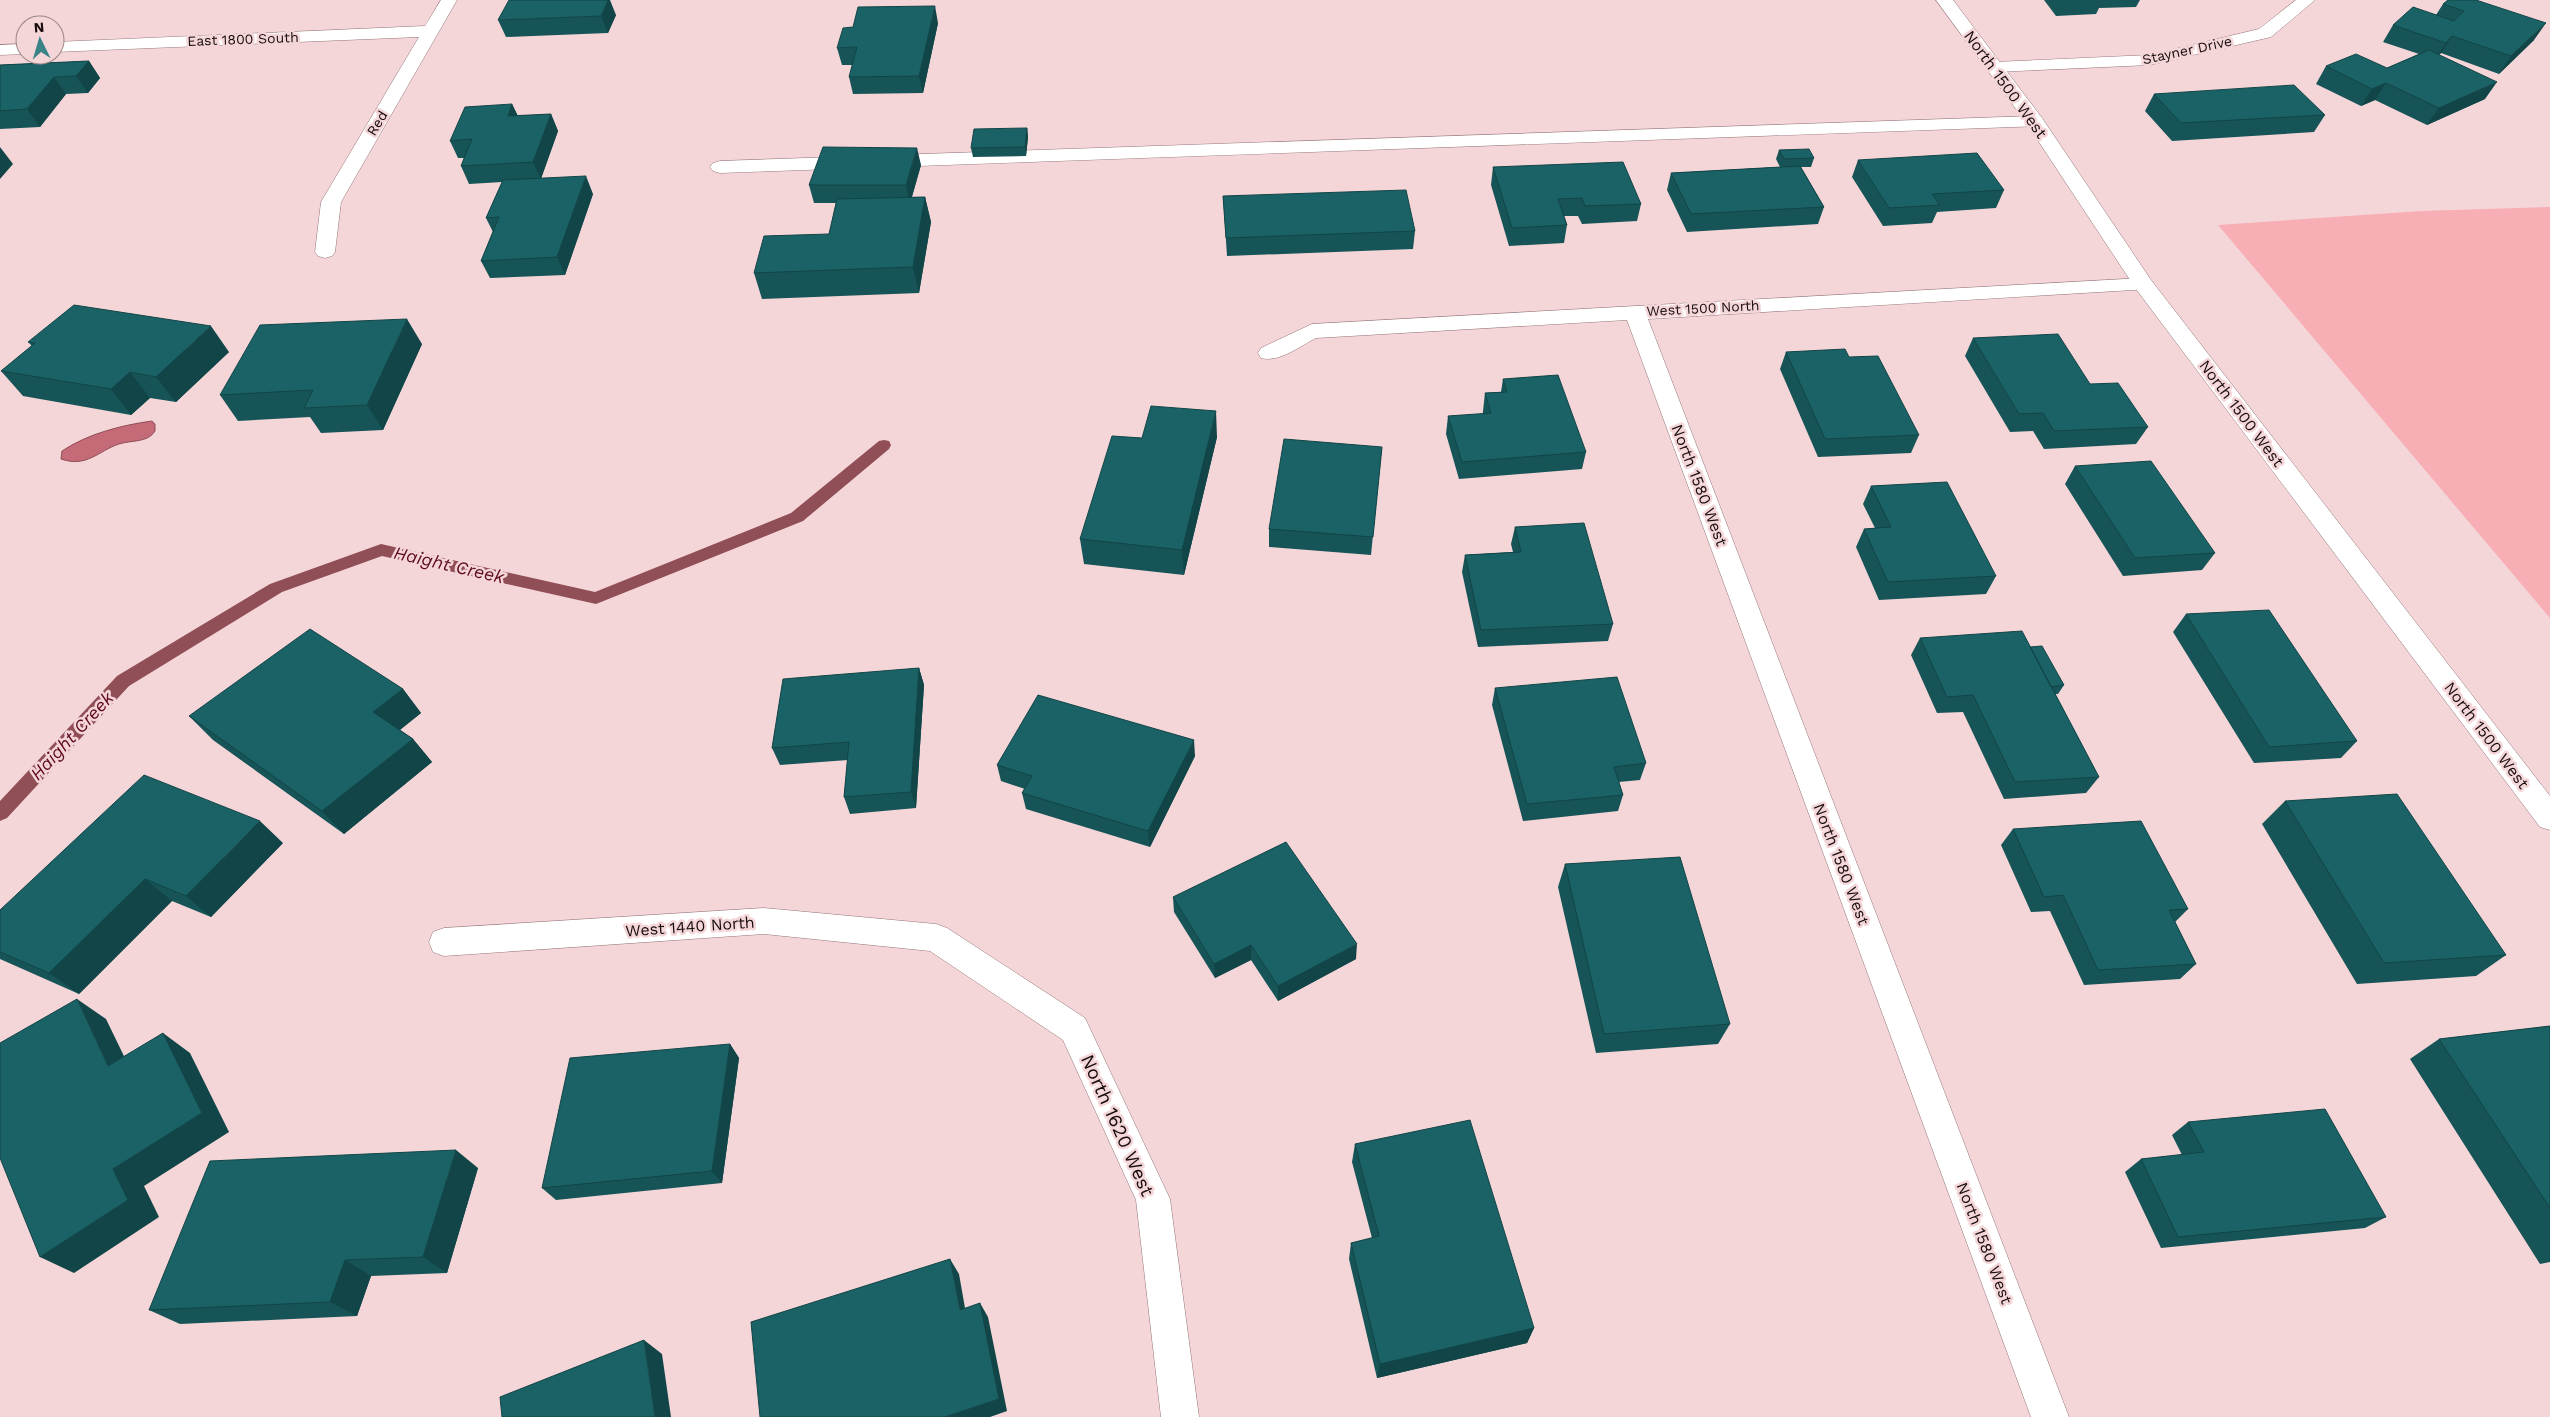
<svg xmlns="http://www.w3.org/2000/svg" width="2550" height="1417" font-family="'Work Sans',sans-serif">
  <rect width="100%" height="100%" fill="#f5d6d8"/>
  <!-- green -->
  <path fill="#f7aeb5" d="M2550 207V618L2218 225 2421 211Z"/>
  <!-- water -->
  <path fill="#c46b77" stroke="#904e57" d="M152 421 155 424V431C148 443 131 440 119 444 98 451 87 468 61 459L62 451C87 434 122 425 152 421Z"/>
  <g fill="none" stroke-linecap="round" stroke-linejoin="round">
    <!-- stream -->
    <path fill="#904e57" fill-rule="evenodd" d="M884 440 889 441 891 445 889 449 803 521 596 604 382 556 282 592 129 686 7 818 0 821V801L117 676 270 584 381 544 595 592 791 513 879 441Z"/>
    <!-- service casing -->
    <g stroke="#937679" stroke-width="1">
      <path id="service" d="M2035 116 2042 118 2044 122 2042 126 720 173 713 171 710 167 713 163 720 161Z"/>
    </g>
    <!-- minor casing -->
    <g stroke="#937679" stroke-width="1">
      <path id="minor" d="M441 0H457L341 202 335 252 332 256 325 258 318 256 315 252 321 202 419 37 55 52V42L425 26Z
        M2296 0H2315L2271 37 2150 65 1995 72 1989 71 1986 67 1989 63 1995 62 2150 55 2259 29Z
        M25 44V54L0 55V45Z
        M2143 278 2150 279 2154 284 2150 289 1648 319 2069 1417H2031L1627 320 1316 338C1300 346 1279 363 1261 358L1258 353 1261 348 1312 324Z
        M764 908 936 924 947 928 1085 1018 1170 1199 1199 1417H1161L1136 1200 1063 1040 930 951 764 934 444 956 433 952 429 942 433 932 444 928Z"/>
    </g>
    <!-- tertiary casing -->
    <g stroke="#937679" stroke-width="1">
      <path id="tertiary" d="M1936 0H1953L2042 118 2151 280 2550 796V830L2540 827 2136 289 2027 124Z"/>
    </g>
    <!-- service -->
    <use href="#service" fill="#fff" fill-rule="evenodd"/>
    <!-- minor -->
    <use href="#minor" fill="#fff" fill-rule="evenodd"/>
    <!-- tertiary -->
    <use href="#tertiary" fill="#fff" fill-rule="evenodd"/>
  </g>
  <!-- wall -->
  <path fill="#165457" d="M2044 0H2140L2136 7 2099 8 2096 14 2056 16Z
    M2448 0 2534 40 2499 74 2441 53 2439 55 2485 99 2427 125 2375 100 2361 106 2316 84 2326 66 2387 68 2419 54 2383 42 2393 25 2436 15 2443 4Z
    M616 15 608 33 506 37 498 20Z
    M938 23 923 93 853 94 849 77 853 65H842L837 48Z
    M89 61 100 78 88 93 66 94 40 127 0 129V65Z
    M2154 94 2325 115 2314 132 2172 141 2145 111Z
    M512 104 518 116 551 114 558 131 541 178 593 194 565 275 490 278 481 261 493 232 486 218 502 182 469 184 461 166 464 158H458L450 141Z
    M1027 128 1028 137 1026 156 973 157 971 148Z
    M1779 150 1814 158 1811 167H1801L1824 207 1818 224 1687 232 1667 190 1671 173 1780 167 1776 159Z
    M1858 160 2004 190 1996 208 1937 212 1932 223 1883 226 1852 177Z
    M921 165 912 197H925L931 222 919 293 762 299 754 273 829 234 836 203H814L809 185Z
    M1493 167 1641 204 1637 221 1582 224 1578 216H1564L1567 225 1564 243 1509 246 1491 185Z
    M1223 196 1415 231 1413 249 1227 256Z
    M1973 338 2090 384 2148 427 2136 444 2044 449 2033 431 2010 432 1965 356Z
    M28 342 229 352 176 402 150 398 131 415 23 396 1 371 32 346Z
    M422 344 383 430 321 433 310 417 238 421 220 395Z
    M1786 352 1849 357 1919 435 1911 453 1818 457 1780 369Z
    M1503 379 1586 452 1582 469 1459 479 1446 434 1448 416 1483 414V411L1485 393 1501 392Z
    M1217 437 1184 575 1084 564 1080 539 1142 438Z
    M1382 447 1371 555 1269 547V529Z
    M2075 466 2215 553 2202 570 2123 576 2065 484Z
    M1871 486 1996 576 1986 594 1879 600 1856 547 1864 529 1875 528 1863 504Z
    M1515 527 1613 624 1608 641 1478 647 1462 572 1465 555 1513 552 1511 544Z
    M2186 614 2357 741 2341 758 2254 763 2173 632Z
    M1920 638 2030 647 2064 685 2058 694H2055L2099 777 2086 793 2004 799 1963 712 1937 713 1911 655Z
    M919 668 924 685 916 808 850 814 844 797 848 760 780 765 772 748Z
    M1495 688 1646 763 1640 780 1619 782 1623 795 1618 811 1523 821 1492 705Z
    M403 689 421 713 400 730 413 739 432 762 344 834 213 740 189 716Z
    M1195 756 1150 847 1026 809 1022 793 1025 789 1001 781 997 765Z
    M2285 801 2506 955 2476 976 2357 984 2262 824Z
    M2013 829 2188 909 2175 922 2196 964 2180 979 2084 985 2050 911 2031 912 2001 845Z
    M283 843 211 917 172 901 79 994 0 959V910Z
    M1565 864 1730 1024 1718 1044 1596 1053 1558 887Z
    M1173 897 1356 959 1278 1001 1251 960 1215 978 1174 912Z
    M2550 1026V1262L2540 1264 2410 1059 2439 1039Z
    M730 1044 739 1058 722 1183 556 1200 542 1188Z
    M2188 1122 2386 1217 2365 1228 2161 1248 2125 1172 2141 1159 2182 1155 2172 1135Z
    M1355 1144 1534 1328 1527 1343 1377 1378 1349 1259 1351 1243 1372 1238 1352 1162Z
    M478 1168 447 1273 371 1276 357 1316 180 1324 149 1310Z"/>
  <!-- shaded-wall -->
  <path fill="#124547" d="M608 0H610L616 15 608 33 601 16Z
    M935 6 938 23 923 93 919 76Z
    M2546 23 2534 40 2499 74 2511 56Z
    M2452 36 2441 53 2434 60 2446 43Z
    M89 61 100 78 88 93 76 76Z
    M54 77 66 94 40 127 27 109Z
    M2497 82 2485 99 2427 125 2439 108Z
    M2386 83 2375 100 2361 106 2372 89Z
    M512 104 520 121 508 116Z
    M551 114 558 131 541 179 533 162Z
    M1027 128 1028 137 1026 156 1025 147Z
    M0 147 13 164 0 179Z
    M917 148 921 165 910 203 906 185Z
    M586 176 593 194 565 275 557 257Z
    M925 197 931 222 919 293 913 267Z
    M407 319 422 344 383 430 367 405Z
    M211 326 229 352 176 402 156 377Z
    M130 372 150 398 131 415 111 389Z
    M1216 411 1217 437 1184 575 1182 550Z
    M919 668 924 685 916 808 911 792Z
    M403 689 421 713 392 736 373 712Z
    M413 739 432 762 344 834 322 811Z
    M1194 740 1195 756 1150 847 1148 831Z
    M260 821 283 843 211 917 186 896Z
    M145 879 172 901 79 994 49 973Z
    M1357 944 1356 959 1278 1001V986Z
    M1251 945V960L1215 978 1214 964Z
    M77 999 106 1019 138 1085 108 1066Z
    M163 1033 190 1053 229 1132 144 1186 159 1217 74 1273 40 1257 113 1169Z
    M730 1044 739 1058 722 1183 712 1171Z
    M456 1150 478 1168 447 1273 423 1257Z
    M950 1259 959 1274 968 1325 960 1310Z
    M345 1260 371 1276 357 1316 330 1302Z
    M980 1303 988 1317 1007 1411 990 1417H945Z
    M1534 1328 1527 1343 1377 1378 1380 1364Z
    M644 1340 662 1354 671 1417H655Z"/>
  <!-- building -->
  <path fill="#1a6265" stroke="#124547" d="M509 0H608L601 16 498 20Z
    M2448 0H2476L2546 23 2511 56 2452 36 2446 43 2393 25 2413 7 2454 21 2464 11 2443 4Z
    M935 6 919 76 849 77 857 47 837 48 843 28 853 27 858 7Z
    M2429 50 2497 82 2439 108 2386 83 2372 89 2326 66 2356 54 2387 68Z
    M89 61 76 76 54 77 27 109 0 111V65Z
    M2294 85 2325 115 2181 123 2154 94Z
    M512 104 508 116 551 114 533 162 461 166 472 139 450 141 465 107Z
    M1027 128 1025 147 971 148 974 129Z
    M823 147 917 148 906 185H809Z
    M1809 149 1814 158 1784 159 1779 150Z
    M1977 153 2004 190 1932 194 1940 205 1889 208 1858 160Z
    M1623 162 1641 204 1585 206 1582 198 1558 199 1567 225 1512 228 1493 167Z
    M1800 166 1824 207 1691 214 1671 173Z
    M586 176 557 257 481 261 499 217 486 218 503 180Z
    M1406 190 1415 231 1226 238 1223 196Z
    M925 197 913 267 754 273 764 236 829 234 837 199Z
    M74 305 211 326 156 377 130 372 111 389 1 371 35 343 28 342Z
    M407 319 367 405 304 408 313 390 220 395 260 325Z
    M2058 334 2090 384 2118 383 2148 427 2054 431 2043 413 2019 414 1973 338Z
    M1845 349 1849 357 1878 356 1919 435 1825 439 1786 352Z
    M1558 375 1586 452 1462 462 1448 416 1491 413 1485 393 1507 392 1503 379Z
    M1151 406 1216 411 1182 550 1080 539 1112 436 1142 438Z
    M1284 439 1382 447 1373 537 1269 529Z
    M2151 461 2215 553 2135 558 2075 466Z
    M1947 482 1996 576 1888 582 1864 529 1891 527 1871 486Z
    M1584 523 1613 624 1481 630 1465 555 1521 552 1515 527Z
    M2269 610 2357 741 2269 747 2186 614Z
    M310 629 403 689 373 712 413 739 322 811 189 716Z
    M2022 631 2099 777 2015 782 1973 695 1947 697 1920 638Z
    M2042 646 2064 685 2051 687 2030 647Z
    M919 668 911 792 844 797 849 742 772 748 783 679Z
    M1617 677 1646 763 1614 767 1623 795 1527 804 1495 688Z
    M1038 695 1194 740 1148 831 1022 793 1032 776 997 765Z
    M144 775 260 821 186 896 145 879 49 973 0 952V910Z
    M2397 794 2506 955 2384 963 2285 801Z
    M2141 821 2188 909 2169 910 2196 964 2098 970 2063 895 2044 897 2013 829Z
    M1286 842 1357 944 1278 986 1251 945 1214 964 1173 897Z
    M1680 857 1730 1024 1604 1034 1565 864Z
    M77 999 108 1066 163 1033 202 1113 113 1169 128 1200 40 1257 0 1158V1043Z
    M2550 1026V1208L2439 1039Z
    M730 1044 712 1171 542 1188 570 1058Z
    M2325 1109 2386 1217 2178 1237 2141 1159 2204 1152 2188 1122Z
    M1470 1120 1534 1328 1380 1364 1351 1243 1379 1236 1355 1144Z
    M456 1150 423 1257 345 1260 330 1302 149 1310 210 1161Z
    M950 1259 960 1310 980 1303 999 1399 945 1417H760L751 1322Z
    M644 1340 655 1417H502L500 1397Z"/>
  <g text-anchor="middle" stroke-width="5" stroke-linejoin="round" paint-order="stroke">
    <!-- far-street labels -->
    <g font-size="14" fill="#150b0c" stroke="#f5d6d8">
      <text transform="translate(243 39) rotate(-2)" y="5">East 1800 South</text>
      <text transform="translate(2187 50) rotate(-12)" y="5">Stayner Drive</text>
      <text transform="translate(377 123) rotate(-59)" y="5">Red</text>
      <text transform="translate(1703 308) rotate(-3)" y="5">West 1500 North</text>
    </g>
    <!-- street labels -->
    <g font-size="16" fill="#150b0c" stroke="#f5d6d8">
      <text transform="translate(2006 84) rotate(54)" y="6">North 1500 West</text>
      <text transform="translate(2242 413) rotate(53)" y="6">North 1500 West</text>
      <text transform="translate(1700 485) rotate(69)" y="6">North 1580 West</text>
      <text transform="translate(2487 735) rotate(53)" y="6">North 1500 West</text>
      <text transform="translate(1842 864) rotate(69)" y="6">North 1580 West</text>
      <text transform="translate(690 926) rotate(-4)" y="6">West 1440 North</text>
      <text transform="translate(1985 1243) rotate(69)" y="6">North 1580 West</text>
    </g>
    <!-- water labels -->
    <g font-size="18" font-style="italic" fill="#5d0920" stroke="#f5d6d8">
      <text transform="translate(449 565) rotate(13)" y="6">Haight Creek</text>
      <text transform="translate(72 736) rotate(-47)" y="6">Haight Creek</text>
    </g>
    <!-- near-street labels -->
    <g font-size="19" fill="#150b0c" stroke="#f5d6d8">
      <text transform="translate(1118 1125) rotate(66)" y="7">North 1620 West</text>
    </g>
  </g>
  <!-- north arrow -->
  <g transform="translate(40 40) rotate(355)"><circle r="24" fill="#f5d6d8" stroke="#9b8586"/>
  <path d="M0-4L9 19L0 12L-9 19Z" fill="#3a8386"/>
  <text y="-8" font-size="14" font-weight="bold" text-anchor="middle" fill="#150b0c">N</text>
  </g>
</svg>
